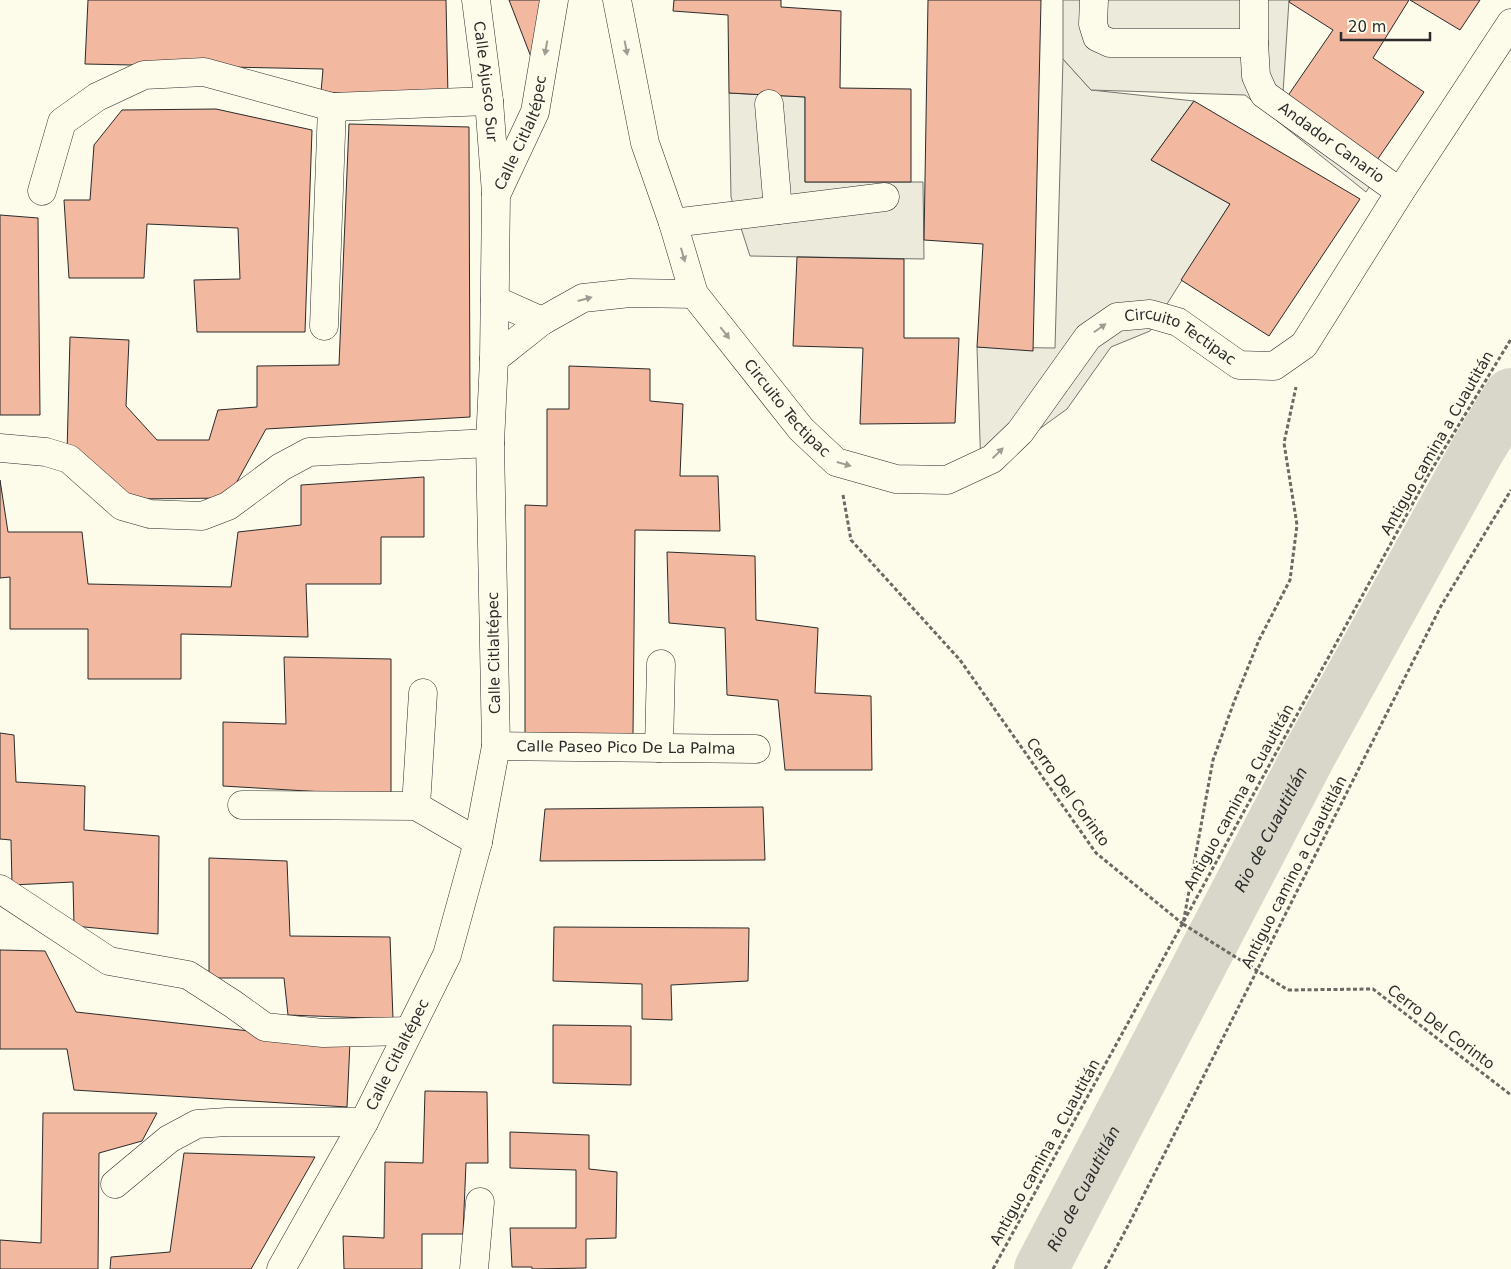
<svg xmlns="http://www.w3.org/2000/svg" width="1511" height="1269" font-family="'DejaVu Sans',sans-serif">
  <rect width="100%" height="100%" fill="#fdfbea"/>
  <!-- green -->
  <path fill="#ecebdb" stroke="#74746e" d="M1063 59 1091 90 1194 101 1151 160 1230 204 1150 331 1111 347 1067 409 981 471 977 347 1055 348Z"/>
  <!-- parking -->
  <path fill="#eceadb" stroke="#74746e" d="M1063 0H1289L1283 93 1384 165 1366 192 1245 95 1091 90 1063 59Z
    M729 93 805 97V182H923L924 259 750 256 731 197Z"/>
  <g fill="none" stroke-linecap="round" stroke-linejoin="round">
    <!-- river -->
    <path stroke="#d8d7c9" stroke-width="54" id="s1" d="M1041 1269 1309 755 1477 451 1511 395"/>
  </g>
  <!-- building -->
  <path fill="#f2b8a0" stroke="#2b2b2b" d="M88 0H446L448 97 321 92 323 69 85 64Z
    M509 0H543L531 57Z
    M674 0H781V7L841 11 840 88 911 89V182H805V97L729 93 728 15 673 11Z
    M928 0H1041L1033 351 977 347 983 244 924 240Z
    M1290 0H1409L1373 58 1424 92 1377 160 1287 97 1333 30 1289 2Z
    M1410 0H1480L1460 30Z
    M1194 101 1360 199 1269 336 1181 280 1230 204 1151 160Z
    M216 109 312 130 305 332H197L194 280 240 279 238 228 147 224 144 278H69L64 200H90L94 145 122 110Z
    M349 124 469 127 470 417 266 429 228 498 134 499 67 453 70 337 129 340 126 406 157 440H209L218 410 257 407V366L339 365Z
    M0 215 38 218 40 415H0Z
    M797 257 904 259V338H959L955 423 860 424 863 348 793 346Z
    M569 366 650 369V401L683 404 680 476H718L720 531 635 530 633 734 525 733V505L547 506V409H569Z
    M424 477V537H381V584H306L308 637 181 634V679H88V629H10V577L0 578V480L8 532H82L88 584 231 587 238 532 301 525V485Z
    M667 552 755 556 756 620 818 628 815 693 871 696 872 770H785L778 700 727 695 725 628 669 623Z
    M284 657 391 659V796L223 786V722L286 724Z
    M0 733 14 735 16 782 85 786 84 830 159 836 158 934 74 926 73 882 12 885 11 840 0 839Z
    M763 807 765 860 540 861 545 809Z
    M209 858 287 861 290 936 390 937 393 1019 288 1015 284 978H209Z
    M554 927 749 928 748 981 671 985 672 1020 642 1019V984L553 981Z
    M0 950 45 951 76 1012 350 1042 347 1107 74 1090 67 1049H0Z
    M553 1025 631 1026V1085L553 1083Z
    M425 1091 487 1092 488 1163H466L463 1234H422V1269H344L343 1236 384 1238 385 1162 423 1163Z
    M43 1113H157L142 1141 99 1153 98 1269H0V1240L41 1243Z
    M510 1132 589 1135V1169L617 1172 616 1238 586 1239V1268L532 1269V1267H512L510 1228H576V1170L510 1168Z
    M184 1153 315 1157 251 1269H110L111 1257 170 1252Z"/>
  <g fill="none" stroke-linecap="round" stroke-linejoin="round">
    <!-- minor casing -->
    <g stroke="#2b2b2b" stroke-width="29">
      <g id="minor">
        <path id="s2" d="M476 0 489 101 496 193"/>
        <path id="s3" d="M617 0 645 143 673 223 694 294 801 429 836 462 896 479 947 480 992 459 1020 432 1088 337 1117 317 1150 314 1178 322 1239 365 1274 366 1304 345 1400 192 1511 23"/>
        <path d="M1094 0 1093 24 1097 37 1110 43H1254"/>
        <path id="s4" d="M1254 0V43L1256 76 1264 94 1400 192"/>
        <path d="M769 104 778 210"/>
        <path d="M42 191 62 122 97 97 144 75 204 72 332 107 489 101"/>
        <path d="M673 223 885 197"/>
        <path d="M495 300 542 321"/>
        <path d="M324 326 332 107"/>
        <path d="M494 359 542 321 583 298 630 293 694 294"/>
        <path d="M0 448 46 452 69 459 122 506 150 514 202 516 228 506 281 467 309 452 490 443"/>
        <path id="s5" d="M496 746 756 749"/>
        <path d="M659 748 661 664"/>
        <path d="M242 805 416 806 478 842"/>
        <path d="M416 806 423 693"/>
        <path d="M0 889 109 961 188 975 233 1004 265 1027 323 1033 409 1031"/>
        <path d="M115 1184 169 1139 197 1124 227 1122H364"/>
        <path id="s6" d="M281 1269 364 1122 447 955 478 842 496 746 490 443 494 359 496 195 535 112 554 0"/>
        <path d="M474 1269 480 1202"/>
      </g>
    </g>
    <!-- path -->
    <path stroke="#6a6964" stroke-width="3" stroke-dasharray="4 2.5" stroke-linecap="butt" d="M843 495 851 540 960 660 1096 853 1183 924 1213 760 1234 702 1259 640 1290 580 1297 525 1284 443 1296 387
      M1288 990 1373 989 1511 1095
      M993 1269 1429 474 1511 339
      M1105 1269 1130 1222 1441 606 1511 490"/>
    <!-- minor -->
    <use href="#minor" stroke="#fdfbea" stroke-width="28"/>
    <!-- path-bridge -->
    <path stroke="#6a6964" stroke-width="3" stroke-dasharray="4 2.5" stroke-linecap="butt" d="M1183 924 1288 990"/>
  </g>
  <!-- one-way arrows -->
  <defs><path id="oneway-solid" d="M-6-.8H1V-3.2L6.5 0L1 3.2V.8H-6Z" transform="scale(1.25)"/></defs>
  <g fill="#9e9d94">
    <use href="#oneway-solid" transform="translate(546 48) rotate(100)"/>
    <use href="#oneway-solid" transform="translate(626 48) rotate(79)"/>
    <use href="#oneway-solid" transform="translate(683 255) rotate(74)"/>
    <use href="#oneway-solid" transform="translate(585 299) rotate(-15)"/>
    <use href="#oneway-solid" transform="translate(1100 328) rotate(-35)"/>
    <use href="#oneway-solid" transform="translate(725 333) rotate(52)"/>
    <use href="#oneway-solid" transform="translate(998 453) rotate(-44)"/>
    <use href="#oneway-solid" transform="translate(844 464) rotate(16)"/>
  </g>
  <g text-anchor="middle" stroke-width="4" stroke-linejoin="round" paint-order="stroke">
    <!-- street labels -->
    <g font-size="15" fill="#2b2b2b" stroke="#fdfbea">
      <text dy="5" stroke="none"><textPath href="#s2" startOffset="82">Calle Ajusco Sur</textPath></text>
      <text dy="5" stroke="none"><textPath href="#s6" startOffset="1189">Calle Citlaltépec</textPath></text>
      <text dy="5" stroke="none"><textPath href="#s4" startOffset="179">Andador Canario</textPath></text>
      <text dy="5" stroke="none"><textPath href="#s3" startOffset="948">Circuito Tectipac</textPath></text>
      <text dy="5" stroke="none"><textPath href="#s3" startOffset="452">Circuito Tectipac</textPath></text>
      <text transform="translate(1437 443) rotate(-60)" y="5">Antiguo camina a Cuautitán</text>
      <text transform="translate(494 653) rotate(-91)" y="5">Calle Citlaltépec</text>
      <text dy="5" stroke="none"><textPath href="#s5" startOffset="130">Calle Paseo Pico De La Palma</textPath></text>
      <text transform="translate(1068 792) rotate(54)" y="5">Cerro Del Corinto</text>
      <text transform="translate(1239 797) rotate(-61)" y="5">Antiguo camina a Cuautitán</text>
      <text transform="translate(1294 872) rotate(-63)" y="5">Antiguo camino a Cuautitlán</text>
      <text transform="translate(1441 1027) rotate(37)" y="5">Cerro Del Corinto</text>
      <text dy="5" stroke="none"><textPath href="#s6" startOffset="244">Calle Citlaltépec</textPath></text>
      <text transform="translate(1045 1152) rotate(-61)" y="5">Antiguo camina a Cuautitán</text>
    </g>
    <!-- water labels -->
    <g font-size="16" font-style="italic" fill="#2b2b2b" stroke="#fdfbea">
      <text dy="6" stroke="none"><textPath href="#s1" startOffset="496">Rio de Cuautitlán</textPath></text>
      <text dy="6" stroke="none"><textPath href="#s1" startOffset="91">Rio de Cuautitlán</textPath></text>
    </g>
  </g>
  <!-- scale -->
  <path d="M1341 32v8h89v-8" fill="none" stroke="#2b2b2b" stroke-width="2.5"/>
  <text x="1348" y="32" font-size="15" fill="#2b2b2b" stroke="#fdfbea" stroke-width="4" paint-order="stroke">20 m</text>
</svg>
